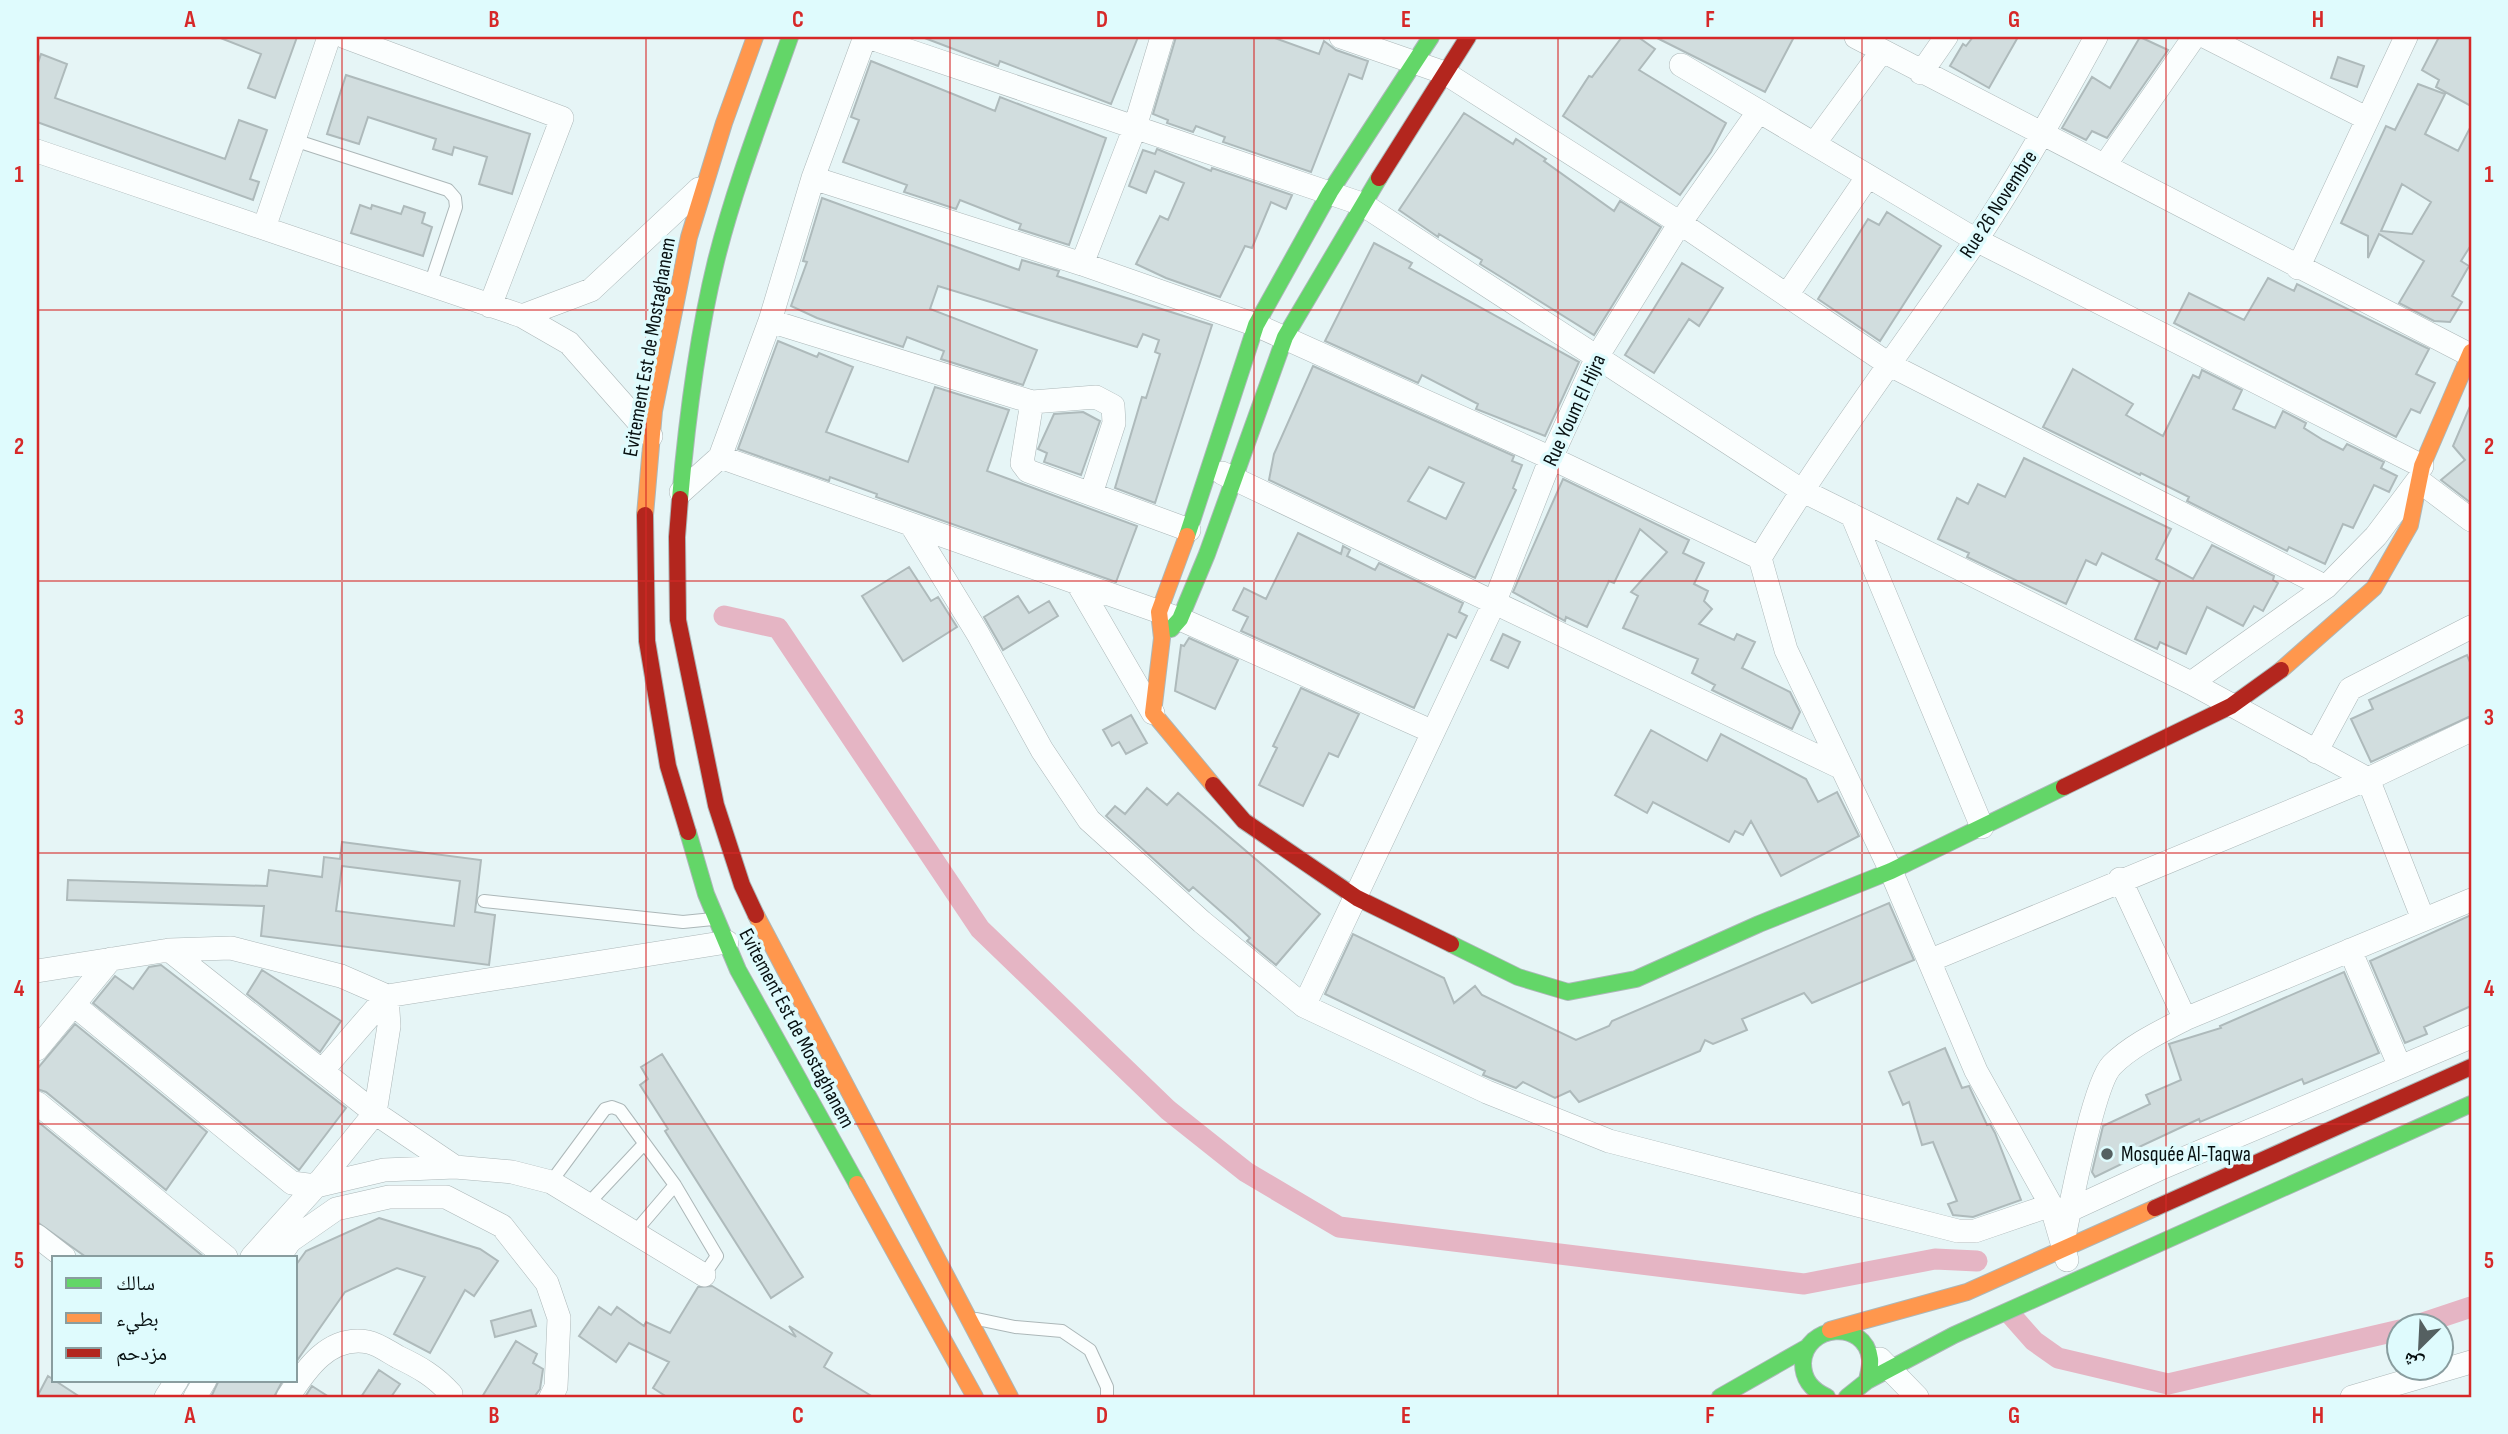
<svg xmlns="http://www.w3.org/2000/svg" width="2508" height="1434" font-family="'Sofia Sans Condensed','Noto Naskh Arabic',sans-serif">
  <rect width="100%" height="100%" fill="#e6f5f6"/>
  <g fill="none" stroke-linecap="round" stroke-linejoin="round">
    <!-- canal -->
    <path stroke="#e5b5c4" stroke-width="21" d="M724 616 778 628 980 929 1168 1110 1246 1172 1339 1227 1804 1284 1935 1259 1977 1261
      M2011 1315 2034 1341 2058 1358 2168 1384 2400 1330
      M2414 1326 2471 1307"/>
  </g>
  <!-- building -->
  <path fill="#d1ddde" stroke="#aebabb" stroke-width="2" fill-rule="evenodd" d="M218 37H297L275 98 248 88 261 54Z
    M922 37H1138L1111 104 1000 61 998 66Z
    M1176 37H1272L1319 54 1324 41 1336 50 1368 61 1362 79 1349 74 1311 172 1223 142 1225 137 1196 126 1193 132 1167 123 1168 120 1153 114Z
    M1622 37H1638L1655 49 1639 70 1726 123 1711 152 1680 195 1563 116 1589 76 1592 77Z
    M1655 37H1794L1765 92Z
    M1973 37H2018L1989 88 1950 66 1963 44 1966 46Z
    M2140 37 2168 50 2107 138 2092 131 2086 140 2062 128 2092 77 2110 88Z
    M2439 37H2471V106L2436 87 2439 80 2422 70Z
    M41 54 67 64 55 98 225 159 239 120 267 130 250 179 259 182 253 200 37 122V66Z
    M2338 57 2364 66 2357 87 2331 78Z
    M871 61 995 111 1000 97 1106 138 1069 245 1019 229 1021 224 960 200 956 209 904 192 907 185 843 162 859 120 851 117Z
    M346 75 530 134 512 194 479 184 487 157 454 147 452 155 433 149 436 139 368 117 359 144 327 134Z
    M2418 84 2445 94 2425 134 2458 151 2471 126V245L2461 261 2469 266 2452 296 2462 302 2450 322 2434 321 2399 303 2424 261 2379 234 2368 258V236L2341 223 2386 126 2395 130ZM2402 184 2431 202 2412 234 2381 231Z
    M1464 113 1513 144 1516 139 1546 159 1544 161 1614 211 1620 201 1661 227 1594 335 1480 264 1482 260 1439 234 1438 237 1399 210Z
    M1157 149 1211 171 1212 168 1292 195 1286 209 1271 202 1252 248 1245 246 1220 297 1166 278 1136 264 1160 216 1168 220 1184 183 1155 171 1146 193 1129 186 1143 150 1155 154Z
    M822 198 1019 270 1022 260 1059 271 1057 276 1212 325 1155 503 1115 488 1142 397 1146 398 1160 354 1155 352 1159 340 1143 334 1137 347 938 286 930 309 1037 350 1023 385 941 359 944 351 907 337 903 347 817 318 791 306 807 262 803 261Z
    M360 205 371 209 372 205 401 214 404 206 425 213 422 223 432 227 423 256 351 233Z
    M1887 212 1941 246 1880 341 1818 299 1868 219 1879 225Z
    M1374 243 1412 263 1409 268 1579 362 1545 436 1476 409 1478 404 1422 375 1418 383 1325 341Z
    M1682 263 1723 288 1699 326 1689 319 1654 373 1625 355Z
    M2268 278 2294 291 2297 284 2429 349 2416 374 2435 383 2420 413 2411 409 2396 437 2174 323 2189 293 2244 320Z
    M778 341 817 357 819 353 853 367 826 432 908 462 935 387 1009 410 987 471 1137 526 1116 582 876 497 877 494 830 477 829 481 738 449Z
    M1313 366 1514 456 1512 461 1522 465 1513 488 1516 490 1475 578 1269 480 1274 454ZM1429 467 1464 483 1446 519 1408 501Z
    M2073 369 2133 404 2126 415 2163 436 2193 375 2199 378 2202 370 2242 390 2233 409 2275 428 2283 411 2306 423 2304 428 2323 440 2343 450 2347 444 2384 462 2381 468 2397 476 2389 492 2374 485 2353 528 2343 524 2325 564 2289 547 2287 551 2187 501 2189 497 2141 473 2140 475 2043 427Z
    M2471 404V503L2441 480 2465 460 2453 446Z
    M1083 412 1100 421 1081 475 1044 462 1047 453 1038 449 1054 414Z
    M2024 458 2171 529 2156 559 2193 579 2212 545 2274 576 2273 580 2278 583 2263 611 2254 606 2243 626 2207 607 2186 654 2160 642 2157 649 2135 639 2160 582 2102 553 2096 565 2086 560 2066 604 1967 557 1969 553 1938 539 1957 498 1968 504 1978 484 2005 497Z
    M1563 479 1689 540 1683 553 1704 563 1694 584 1708 591 1704 601 1712 609 1699 624 1734 640 1737 634 1755 642 1742 668 1790 692 1800 712 1792 729 1712 690 1715 685 1692 673 1698 659 1623 628 1638 596 1631 592 1667 552 1640 529 1614 583 1609 581 1587 627 1566 617 1565 621 1513 592Z
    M1298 533 1341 554 1343 546 1350 550 1347 556 1375 570 1379 563 1463 603 1459 612 1467 616 1456 638 1448 634 1414 708 1241 631 1248 617 1233 610 1244 588 1266 599Z
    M909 567 931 601 938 597 957 627 903 661 862 596Z
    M1018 596 1029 613 1049 601 1058 616 1003 650 984 617Z
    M1503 634 1520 642 1508 668 1491 660Z
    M1189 638 1238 660 1215 709 1175 691 1181 645 1184 646Z
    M2467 655 2471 665V716L2371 762 2351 719 2373 709 2369 700Z
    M1301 688 1359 714 1338 757 1329 753 1303 806 1259 785 1277 748 1273 746Z
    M1131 715 1147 743 1126 754 1119 742 1112 746 1103 730Z
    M1651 730 1707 761 1721 734 1806 779 1818 802 1837 792 1859 836 1781 876 1751 821 1743 835 1735 831 1729 842 1653 802 1647 813 1615 795Z
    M1147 788 1167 805 1178 793 1320 914 1276 965 1247 941 1250 938 1234 923 1193 887 1189 891 1106 816 1115 806 1125 814Z
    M342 842 481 860 475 912 495 915 489 965 261 936 264 906 67 900 68 880 267 886 269 870 322 877 324 857 340 859ZM342 866 460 881 454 926 336 911Z
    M1889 903 1914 960 1812 1003 1804 993 1742 1019 1747 1030 1713 1044 1705 1040 1700 1051 1579 1102 1570 1091 1555 1098 1523 1082 1516 1088 1493 1079 1483 1075 1485 1071 1325 994 1353 934 1444 978 1454 1003 1475 986 1482 995 1576 1040 1609 1026 1612 1021Z
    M2471 915V1006L2424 1027 2427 1034 2405 1043 2370 961Z
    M161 965 346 1108 299 1170 93 1003 115 976 133 989 149 967Z
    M262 970 341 1021 320 1052 247 994Z
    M2344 972 2379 1053 2304 1084 2302 1079 2200 1122 2199 1119 2139 1147 2142 1154 2095 1177 2092 1172 2103 1126 2150 1104 2146 1095 2181 1080 2169 1044 2221 1028 2220 1026Z
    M75 1024 207 1132 166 1190 46 1092 37 1089V1069Z
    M1945 1048 1962 1088 1969 1086 1987 1125 1990 1124 1995 1133 2021 1200 1973 1217 1953 1215 1948 1204 1957 1201 1933 1142 1922 1145 1909 1102 1903 1105 1889 1072Z
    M662 1054 803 1277 771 1298 665 1131 668 1129 640 1085 648 1079 641 1067Z
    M37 1121 204 1257H86L37 1222Z
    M379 1218 480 1249 498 1261 474 1296 465 1290 430 1353 394 1334 425 1277 397 1268 345 1292 296 1362V1265L306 1251Z
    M712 1286 796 1337 789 1326 832 1353 824 1367 873 1397H667L653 1388 669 1362 629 1343 616 1362 579 1336 599 1307 611 1315 617 1307 644 1326 646 1322 670 1333 698 1287Z
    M531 1310 536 1326 495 1337 491 1321Z
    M516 1341 537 1354 533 1363 543 1369 540 1389 534 1397H482Z
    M379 1370 400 1384 391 1397H361Z
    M48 1376 80 1397H37Z
    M219 1380H283L274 1397H211Z
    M312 1386 329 1397H305Z"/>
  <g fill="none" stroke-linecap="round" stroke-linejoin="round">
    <!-- lane casing -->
    <g stroke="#acb7b8" stroke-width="14">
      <path id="lane" d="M294 140 448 190 455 198 456 207 430 285
        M484 901 683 922 713 919
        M551 1182 605 1109 612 1107 620 1110 675 1185 717 1256 704 1275
        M587 1205 644 1144
        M634 1233 675 1185
        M977 1319 1015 1327 1062 1331 1090 1350 1107 1387V1397"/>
    </g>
    <!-- street casing -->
    <g stroke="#acb7b8" stroke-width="24">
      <path id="street" d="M345 37 562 118 490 306
        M868 37 1362 204 1801 490 2191 683 2368 779 2423 919
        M1341 37 1445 73 1680 223 1890 365 2326 587
        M1856 37 2470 355
        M2206 37 2366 118
        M1681 65 1976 240 2422 466
        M1921 73 1946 37
        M1814 144 1882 51
        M37 151 522 316
        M2105 165 2194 37
        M813 178 1082 264 1256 325 1551 458 1760 558
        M264 228 329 37
        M1082 264 1135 127 1162 37
        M2298 268 2406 37
        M1787 295 1868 176
        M770 321 1032 402 1022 463 1028 471 1189 530
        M1032 402 1096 397 1113 406 1114 423 1091 494
        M651 436 569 343 522 316 591 290 699 189
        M720 457 1180 619 1431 731
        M1222 473 1842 768
        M681 492 720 457 770 321 813 178 865 37
        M1852 515 1982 827
        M912 526 978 634 1042 750 1089 820 1202 922 1304 1006 1487 1092 1609 1141 1958 1231H1975L2051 1205
        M1078 584 1153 713
        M2191 683 2326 587 2376 536 2418 480 2471 520
        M2316 752 2350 689 2471 627
        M2120 879 2185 1019
        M169 950 375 1113 455 1167
        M2350 950 2400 1067
        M1931 960 2368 779 2471 730
        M37 971 169 950 231 948 341 976 387 996 389 1026 375 1113 316 1186 292 1183 74 1005
        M1304 1006 1495 601 1551 458 1597 357 1680 223 1759 111
        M37 1049 111 959
        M322 1071 387 996 727 942
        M37 1103 226 1257
        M2070 1210 2159 1169 2471 1037
        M37 1236 64 1257
        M2063 1242C2070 1210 2093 1084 2112 1065 2132 1045 2160 1032 2185 1019L2471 900
        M252 1257 316 1186 384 1170 455 1167 512 1172 551 1182 704 1275
        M279 1257 290 1241 336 1209 389 1197H446L502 1226 547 1283 559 1318 556 1387 551 1397
        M2067 1260 2051 1205 1976 1071 1891 871 1786 650 1760 558C1826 449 1903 347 1975 242 2019 176 2058 107 2096 37
        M1880 1359 1917 1397
        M166 1397 177 1380
        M195 1397 205 1380
        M288 1397C306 1369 329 1335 368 1342 378 1344 389 1352 398 1357 419 1367 435 1376 451 1394L450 1397
        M2352 1397 2471 1362"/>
    </g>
    <!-- fast casing -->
    <g stroke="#acb7b8" stroke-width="18">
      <path id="fast" d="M680 499C687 419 697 338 716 261 735 185 764 111 790 37
        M1187 536 1256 325 1330 192 1431 37
        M1171 629 1180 619 1207 554 1285 337 1379 178
        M688 832 706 894 738 970 857 1184
        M1451 944 1518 977 1568 992 1636 979 1759 924 1891 871 2064 787
        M1867 1381 1954 1335 2471 1104
        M1720 1397 1806 1348
        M1827 1397C1812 1390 1803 1380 1803 1363 1805 1324 1865 1319 1870 1359 1871 1366 1868 1374 1867 1381L1847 1397"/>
    </g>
    <!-- slow casing -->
    <g stroke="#acb7b8" stroke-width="18">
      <path id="slow" d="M645 515 654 411 689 237 724 123 755 37
        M1187 536 1159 612 1162 638 1153 713 1213 785
        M2281 670 2374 588 2410 525 2422 466 2471 352
        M756 915 1010 1397
        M857 1184 975 1397
        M1830 1330 1967 1292 2155 1208"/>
    </g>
    <!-- jam casing -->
    <g stroke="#acb7b8" stroke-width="18">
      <path id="jam" d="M1379 178 1468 37
        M680 499 677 537 678 620 716 805 742 885 756 915
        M645 515 647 641 668 766 688 832
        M1213 785 1244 821 1357 898 1451 944
        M2064 787 2231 706 2281 670
        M2155 1208 2471 1067"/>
    </g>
    <!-- lane -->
    <use href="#lane" stroke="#fbfefe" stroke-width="12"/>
    <!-- street -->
    <use href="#street" stroke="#fbfefe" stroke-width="23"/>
    <!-- fast -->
    <use href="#fast" stroke="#63d668" stroke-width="16"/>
    <!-- slow -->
    <use href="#slow" stroke="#ff974d" stroke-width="16"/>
    <!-- jam -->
    <use href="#jam" stroke="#b3261e" stroke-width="16"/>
  </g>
  <!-- grid -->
  <path fill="none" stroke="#d62828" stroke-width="2" stroke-opacity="0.55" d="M342 37V1397M646 37V1397M950 37V1397M1254 37V1397M1558 37V1397M1862 37V1397M2166 37V1397M37 310H2471M37 581H2471M37 853H2471M37 1124H2471"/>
  <!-- markers -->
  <circle fill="#556061" stroke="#dffbfd" stroke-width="2.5" cx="2107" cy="1154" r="7"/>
  <g text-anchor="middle" stroke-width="7" stroke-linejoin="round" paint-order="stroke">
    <!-- street labels -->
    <g font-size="21" fill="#071011" stroke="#dffbfd">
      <text transform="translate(1998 204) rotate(-57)" y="7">Rue 26 Novembre</text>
      <text transform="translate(649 347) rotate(-80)" y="7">Evitement Est de Mostaghanem</text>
      <text transform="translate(1574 410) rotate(-65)" y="7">Rue Youm El Hijra</text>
      <text transform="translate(797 1028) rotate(62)" y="7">Evitement Est de Mostaghanem</text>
    </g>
    <!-- poi labels -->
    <g font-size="21" fill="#071011" stroke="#dffbfd" text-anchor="start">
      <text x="2121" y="1161">Mosquée Al-Taqwa</text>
    </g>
  </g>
  <!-- border -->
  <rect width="2508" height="1434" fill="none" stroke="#dffbfd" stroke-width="77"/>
  <!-- legend -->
  <rect x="52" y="1256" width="245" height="126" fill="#dffbfd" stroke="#899d9f" stroke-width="2"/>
  <rect x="66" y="1278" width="35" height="10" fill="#63d668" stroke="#899d9f" stroke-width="2"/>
  <text x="116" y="1290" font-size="21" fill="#071011">سالك</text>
  <rect x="66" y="1313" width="35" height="10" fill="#ff974d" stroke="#899d9f" stroke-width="2"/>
  <text x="116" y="1326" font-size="21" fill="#071011">بطيء</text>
  <rect x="66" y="1348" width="35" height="10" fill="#b3261e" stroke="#899d9f" stroke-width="2"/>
  <text x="116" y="1360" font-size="21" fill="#071011">مزدحم</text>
  <!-- north arrow -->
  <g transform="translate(2420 1347) rotate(204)"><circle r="33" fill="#dffbfd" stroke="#899d9f" stroke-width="2"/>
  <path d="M0-5L12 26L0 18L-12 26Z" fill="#556061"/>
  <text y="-10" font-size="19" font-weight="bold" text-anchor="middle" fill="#071011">ش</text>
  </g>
  <rect x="38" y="38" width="2432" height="1358" fill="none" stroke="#d62828" stroke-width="2.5"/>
  <g font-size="23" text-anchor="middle" font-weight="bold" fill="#d62828">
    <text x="190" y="27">A</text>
    <text x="494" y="27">B</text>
    <text x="798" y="27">C</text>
    <text x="1102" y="27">D</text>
    <text x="1406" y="27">E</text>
    <text x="1710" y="27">F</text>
    <text x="2014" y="27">G</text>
    <text x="2318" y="27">H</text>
    <text x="19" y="182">1</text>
    <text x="2489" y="182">1</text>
    <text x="19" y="454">2</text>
    <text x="2489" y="454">2</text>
    <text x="19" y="725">3</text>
    <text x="2489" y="725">3</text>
    <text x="19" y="996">4</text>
    <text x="2489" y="996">4</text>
    <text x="19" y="1268">5</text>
    <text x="2489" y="1268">5</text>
    <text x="190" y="1423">A</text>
    <text x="494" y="1423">B</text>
    <text x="798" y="1423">C</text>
    <text x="1102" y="1423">D</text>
    <text x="1406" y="1423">E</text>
    <text x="1710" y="1423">F</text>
    <text x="2014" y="1423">G</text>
    <text x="2318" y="1423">H</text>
  </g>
</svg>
